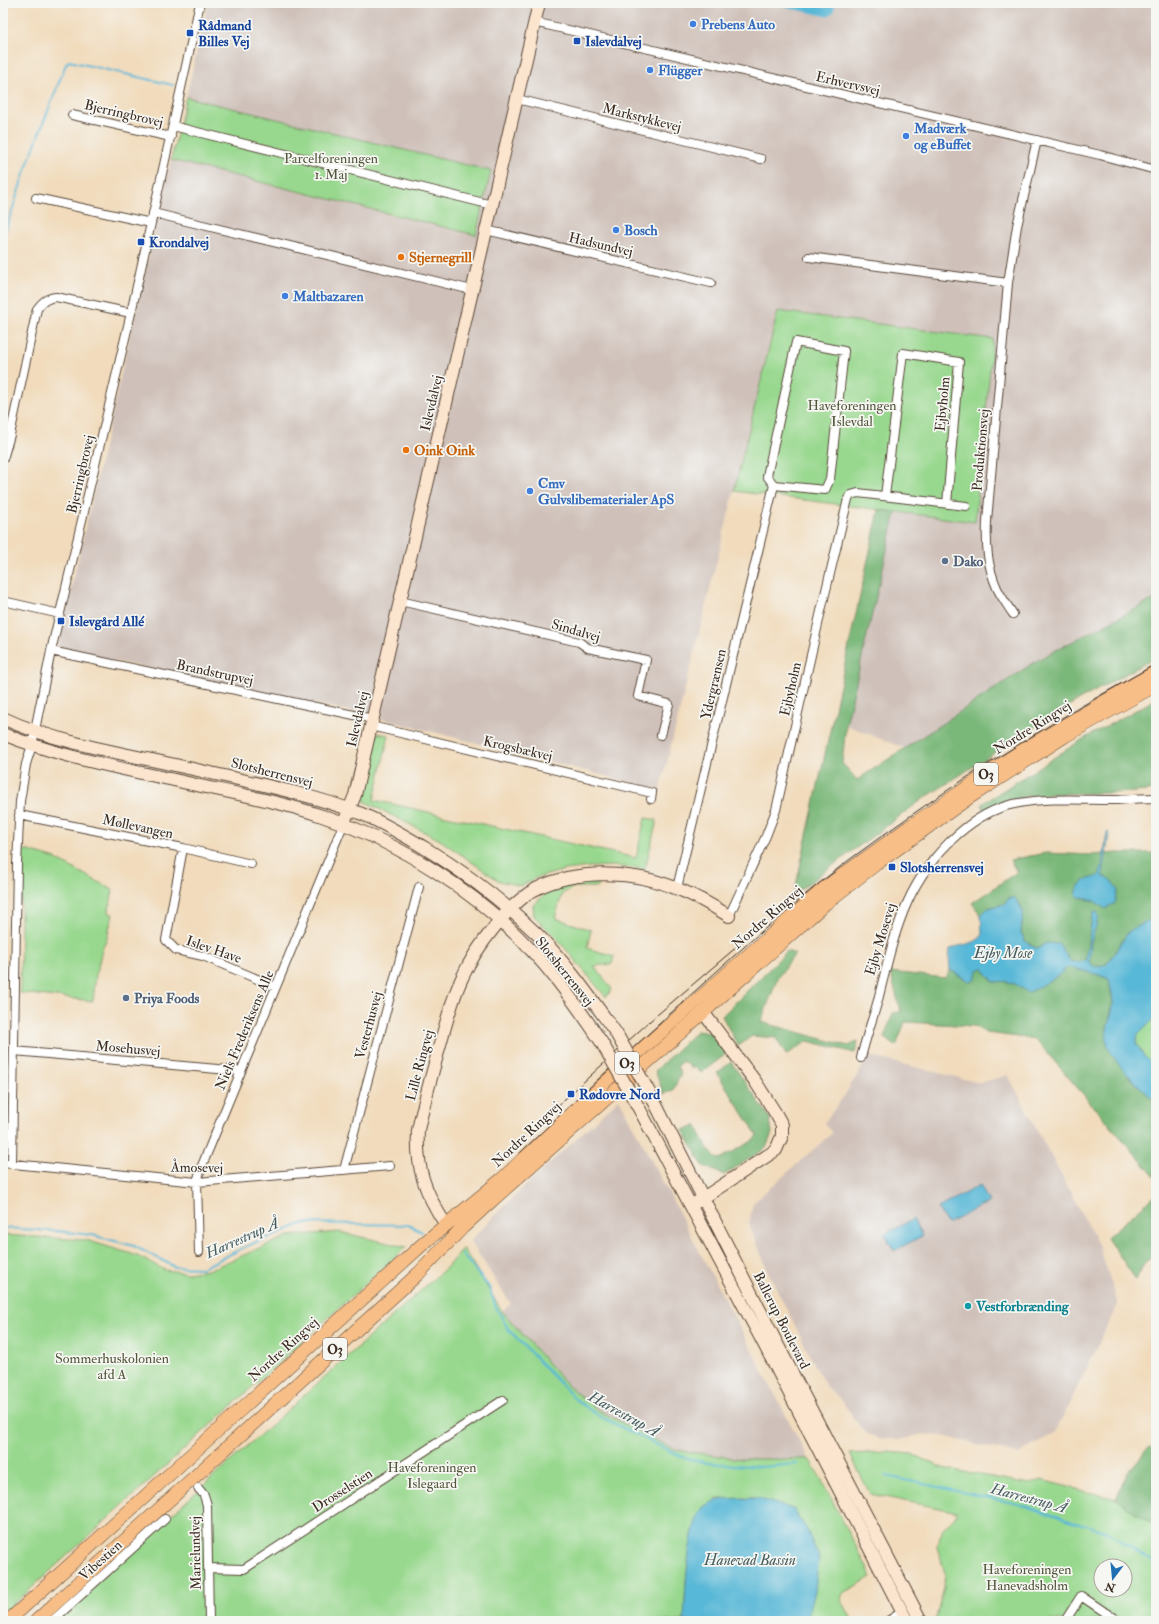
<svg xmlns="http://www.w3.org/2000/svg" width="1159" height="1624" font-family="'IM FELL Double Pica',serif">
  <rect width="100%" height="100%" fill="#f6f6f2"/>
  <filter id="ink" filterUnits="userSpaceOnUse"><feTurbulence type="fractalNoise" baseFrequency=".025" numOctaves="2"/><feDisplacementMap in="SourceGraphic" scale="8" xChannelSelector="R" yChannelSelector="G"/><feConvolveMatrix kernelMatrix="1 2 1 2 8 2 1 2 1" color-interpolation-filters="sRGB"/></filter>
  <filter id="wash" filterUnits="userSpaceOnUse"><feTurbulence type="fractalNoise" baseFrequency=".012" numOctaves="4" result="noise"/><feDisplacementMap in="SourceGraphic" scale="16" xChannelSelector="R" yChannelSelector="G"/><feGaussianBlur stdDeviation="0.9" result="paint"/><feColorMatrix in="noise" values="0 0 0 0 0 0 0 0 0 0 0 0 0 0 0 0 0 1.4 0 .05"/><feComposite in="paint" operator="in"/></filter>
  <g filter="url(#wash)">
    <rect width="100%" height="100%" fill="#f1dbbc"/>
    <!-- industrial -->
    <path fill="#cfc1ba" d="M208 3H1156V598L1041 658 906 749 846 725 896 512 975 522 993 339 779 311 660 790 363 714 57 649 171 160 476 235 491 172 186 97Z
      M869 1056 980 1083 1008 1075 1100 1248 1118 1304 1055 1433 1018 1454 942 1436 923 1434 899 1440 878 1438 866 1433 856 1422 842 1401 826 1387 769 1274 749 1224 753 1203 832 1133 824 1123 844 1096Z
      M619 1099 809 1459H742L675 1450 598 1410 569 1387 502 1311 511 1304 470 1241 505 1205Z"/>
    <!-- green -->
    <path fill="#98d88e" stroke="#6a8156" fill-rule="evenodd" d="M186 97 491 171 476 235 171 160Z
      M778 311 993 339 975 522 734 491Z
      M377 733 389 735 374 800 636 858 645 818 657 820 645 869 611 866 589 867 565 870 536 878 521 886 499 881 440 840 364 801Z
      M22 849 56 859 113 890 108 913 113 914 106 941 103 946 96 974 93 1001 20 993Z
      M601 879 598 887H574L562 894 555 918 591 930 587 948 614 956 612 964 594 966 612 989 606 997 558 940 534 916 533 905 549 891 571 883Z
      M1156 1017V1068L1144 1056 1136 1043 1138 1035Z
      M339 1232 406 1247 3 1614V1235L86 1240 135 1255 165 1270 188 1273 208 1270 289 1236Z
      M463 1248 502 1311 569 1387 598 1410 675 1450 742 1459H809L820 1477 872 1577 843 1593 841 1599 853 1621H804L810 1609 806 1528 793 1509 757 1498 717 1499 686 1580 684 1621H53L447 1267Z
      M887 1452 912 1454 942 1468 1030 1484 1041 1480 1116 1499 1156 1527V1621H935L944 1588 945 1573 937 1547C939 1532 949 1524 958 1512L870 1494 850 1454ZM1101 1566H1125V1590H1101Z"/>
    <!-- forest -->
    <path fill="#7ab879" stroke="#5a714c" d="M879 510 896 512 846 725 842 763 857 780 1041 658 1156 598V657L1061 710 923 799 794 894Z
      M1156 699V790C1117 795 1078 792 1040 795 1020 796 1001 803 983 809L982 804 1083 739Z
      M1046 853 1092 855 1117 853H1156L1152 880 1156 887V917L1129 931 1107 964 1095 967 1089 962H1071L1046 943 1037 949 1025 941 1021 932 1023 917 1021 906 1014 897 1005 904 988 908 981 915 972 903 1017 872 1010 860Z
      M787 951 795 954 778 977 761 1022 848 1046 858 1042 855 1053 808 1041 786 1055 776 1038 752 1036 738 1046 722 1016Z
      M1067 967 1096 974 1109 979 1113 1003 1107 1030 1116 1059 1130 1078 1156 1102V1178L1035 1039 986 1033 974 1026 905 1022 896 1046 884 1038 893 1013 901 1012 890 972 946 978 950 970 970 982 975 980 977 971 982 968 994 982C1011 980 1015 983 1028 992L1059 975Z
      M697 1031 710 1033 726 1054 701 1073 695 1067 692 1068 682 1061 677 1067 681 1074 673 1090 664 1094 655 1071Z
      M731 1062 770 1118 772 1133 766 1148 724 1175 703 1166 683 1130 696 1125 708 1149 716 1158 720 1159 754 1140 757 1135 717 1073Z
      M1156 1195V1254L1144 1263 1136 1280 1107 1237Z
      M1150 1446 1156 1448V1527L1116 1499 1127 1473Z"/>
    <!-- water -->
    <path fill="#58b8d7" stroke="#4a717a" d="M1107 832 1109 833 1103 876 1112 881 1118 890 1115 903 1106 909 1094 901 1079 897 1075 893C1080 881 1087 879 1099 876L1102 866Z
      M1014 897 1021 906 1023 917 1021 932 1025 941 1037 949 1046 943 1059 944 1071 962 1085 961 1093 912H1097L1099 917 1091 942 1089 962 1095 967 1107 964 1129 931 1156 917V1017L1138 1035 1136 1043 1144 1056 1156 1068V1102C1141 1088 1112 1063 1107 1043 1104 1030 1112 1016 1113 1004 1113 996 1110 987 1109 979L1096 974 1067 967 1059 975 1028 993C1015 983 1011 980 994 982L982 968 977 971 975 980 970 982 950 970 949 958 950 949C963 943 972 946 982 936L981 915 988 908 1005 904 1008 899Z
      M980 1185 989 1202 947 1224 938 1208Z
      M913 1219 922 1236 894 1251 885 1234Z
      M757 1498 793 1509 806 1528 819 1557 815 1592 810 1609 804 1621H684C685 1599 687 1516 706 1505 721 1496 740 1499 757 1498Z"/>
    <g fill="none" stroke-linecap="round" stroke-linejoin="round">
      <!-- stream -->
      <path stroke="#58b8d7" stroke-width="2" d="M3 238 26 168 66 64 69 61 173 85
        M3 1228 56 1231 92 1235 134 1246 175 1267 202 1268 247 1246 304 1223 408 1225 422 1232
        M462 1254 489 1287 495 1305 508 1329 577 1401 599 1416 682 1457 708 1463 762 1467 797 1464
        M886 1476 1018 1504 1108 1532 1156 1564"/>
      <!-- canal -->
      <path stroke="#58b8d7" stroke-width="8" d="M784 3 827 12 830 10 831 3"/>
    </g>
  </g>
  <g filter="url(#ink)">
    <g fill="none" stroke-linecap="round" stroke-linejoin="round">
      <!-- street casing -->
      <g stroke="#564536" stroke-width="10">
        <path id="street" d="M534 22 1100 155 1156 170
          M517 99 761 159
          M72 115 171 137
          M173 126 492 205
          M36 198 151 223
          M153 213 472 290
          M486 230 711 283
          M809 257 1008 283
          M3 459 10 435 37 309C43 301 47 298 56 297L131 313
          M885 496 903 353 959 362 947 504
          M3 601 60 614
          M400 601 579 642 588 648 646 660 638 696 669 704 661 735
          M1013 614C1008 606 1001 597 997 588 987 566 986 544 987 521L1008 283 1017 226 1037 140
          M51 651 373 719
          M371 726 652 793 651 799
          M19 815 183 848 251 864
          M183 848 166 940 176 950 203 956 276 987
          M677 888 774 485 825 490 830 479 844 351 796 342 767 476 774 485
          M729 916 766 836 776 810 821 611 848 499 851 495 858 493 966 506
          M14 1051 240 1071
          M861 1058C865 1039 873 1019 878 1000 895 933 904 882 958 834 973 821 994 808 1014 804 1048 797 1082 800 1117 800 1130 799 1143 798 1156 798
          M3 1163 197 1182 390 1166
          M12 1164 17 864 20 801 26 764 32 745 51 651 131 313 200 3
          M344 1170 419 887
          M199 1252 197 1182 201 1168 343 825
          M198 1488 204 1495 207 1505 209 1621
          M208 1568 244 1569 503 1400
          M52 1621 165 1519
          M888 1621 902 1612
          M1065 1621 1081 1596 1118 1621"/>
      </g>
      <!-- secondary casing -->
      <g stroke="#564536" stroke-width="14">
        <path id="secondary" d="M3 718C58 744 133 755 193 769 250 782 308 793 362 814 384 823 405 836 425 848 466 873 504 902 538 935 568 965 592 1000 616 1033
          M3 734C65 759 131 770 196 785 238 794 281 802 322 816 400 843 476 891 532 951 559 980 581 1011 602 1043
          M343 825 355 795 371 726 539 3
          M654 1101 776 1342 921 1621
          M641 1112 765 1346 907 1621
          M697 1202 776 1150 782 1136V1125L776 1114 755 1081 703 1012
          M446 1225C425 1193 416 1169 418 1130 424 1102 432 1075 439 1048 446 1024 452 998 463 976 475 949 510 902 536 889 578 868 636 871 678 889 696 896 713 906 729 916"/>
      </g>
      <!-- primary casing -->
      <g stroke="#564536" stroke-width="14">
        <path id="primary" d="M8 1621 424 1243 502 1179 608 1079 823 889 909 827 1021 751 1156 671
          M36 1621 419 1273 463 1227 488 1204 826 903 876 864 970 797 1065 736 1156 685"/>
      </g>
      <!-- street -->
      <use href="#street" stroke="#fff" stroke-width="8"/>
      <!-- secondary -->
      <use href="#secondary" stroke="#fce5cf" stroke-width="12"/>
      <!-- primary -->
      <use href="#primary" stroke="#f7be87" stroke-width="13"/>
      <!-- tram -->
      <path stroke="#3b2a1e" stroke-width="1" d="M541 1121 650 1021 746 939
        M520 1153C569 1105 621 1060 671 1013 729 960 787 907 849 860 947 787 1050 722 1156 664"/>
      <!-- secondary-bridge casing -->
      <g stroke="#564536" stroke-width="14" stroke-linecap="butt">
        <path id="secondary-bridge" d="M616 1033 654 1101
          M602 1043 641 1112"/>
      </g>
      <!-- secondary-bridge -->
      <use href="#secondary-bridge" stroke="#fce5cf" stroke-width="12"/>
    </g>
  </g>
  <!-- markers -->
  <g fill="#3f7fe0" stroke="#f6f6f2" stroke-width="1.5">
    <circle cx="693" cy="24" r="4"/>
    <circle cx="650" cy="70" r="4"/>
    <circle cx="906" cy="136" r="4"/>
    <circle cx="616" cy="230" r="4"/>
    <circle cx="285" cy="296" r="4"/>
    <circle cx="530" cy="491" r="4"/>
  </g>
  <g fill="#1a4fb4" stroke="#f6f6f2" stroke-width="1.5">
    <rect x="186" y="29" width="8" height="8" rx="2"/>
    <rect x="573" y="37" width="8" height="8" rx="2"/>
    <rect x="137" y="238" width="8" height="8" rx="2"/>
    <rect x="57" y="617" width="8" height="8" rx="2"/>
    <rect x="888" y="863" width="8" height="8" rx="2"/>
    <rect x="567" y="1090" width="8" height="8" rx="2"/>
  </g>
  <g fill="#e8710a" stroke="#f6f6f2" stroke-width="1.5">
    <circle cx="401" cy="257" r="4"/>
    <circle cx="406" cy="450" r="4"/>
  </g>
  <g fill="#5c6f8a" stroke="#f6f6f2" stroke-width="1.5">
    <circle cx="945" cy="561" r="4"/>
    <circle cx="126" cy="998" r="4"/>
  </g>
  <circle fill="#0f9aa8" stroke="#f6f6f2" stroke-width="1.5" cx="968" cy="1306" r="4"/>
  <g text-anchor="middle" stroke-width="3.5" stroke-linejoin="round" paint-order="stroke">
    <!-- shield labels -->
    <g fill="#f6f6f2" stroke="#73675e" stroke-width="1">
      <rect x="974" y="763" width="24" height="22" rx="3"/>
      <rect x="615" y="1052" width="24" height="22" rx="3"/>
      <rect x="323" y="1338" width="24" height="22" rx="3"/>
    </g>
    <g font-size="13" font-weight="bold" fill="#3b2a1e">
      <text x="986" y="779">O3</text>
      <text x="627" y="1068">O3</text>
      <text x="335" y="1354">O3</text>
    </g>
    <!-- shop labels -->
    <g font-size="14" font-weight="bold" fill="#366cbe" stroke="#f6f6f2" text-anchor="start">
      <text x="701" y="29">Prebens Auto</text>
      <text x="658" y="75">Flügger</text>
      <text x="914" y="133">Madværk<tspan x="914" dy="16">og eBuffet</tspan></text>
      <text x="624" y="235">Bosch</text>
      <text x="293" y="301">Maltbazaren</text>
      <text x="538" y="488">Cmv<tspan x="538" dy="16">Gulvslibematerialer ApS</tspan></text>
    </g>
    <!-- transit labels -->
    <g font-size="14" font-weight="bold" fill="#164399" stroke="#f6f6f2" text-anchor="start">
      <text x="198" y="30">Rådmand<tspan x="198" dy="16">Billes Vej</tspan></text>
      <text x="585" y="46">Islevdalvej</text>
      <text x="149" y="247">Krondalvej</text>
      <text x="69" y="626">Islevgård Allé</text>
      <text x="900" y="872">Slotsherrensvej</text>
      <text x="579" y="1099">Rødovre Nord</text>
    </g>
    <!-- street labels -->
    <g font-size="14" fill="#3b2a1e" stroke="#f6f6f2">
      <text transform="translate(848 83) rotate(13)" y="5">Erhvervsvej</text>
      <text transform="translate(124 113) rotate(13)" y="5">Bjerringbrovej</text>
      <text transform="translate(642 117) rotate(14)" y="5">Markstykkevej</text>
      <text transform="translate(601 244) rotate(13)" y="5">Hadsundvej</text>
      <text transform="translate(431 403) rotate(-77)" y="5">Islevdalvej</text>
      <text transform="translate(942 404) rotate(-85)" y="5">Ejbyholm</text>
      <text transform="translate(980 450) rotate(-85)" y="5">Produktionsvej</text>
      <text transform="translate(80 474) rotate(-77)" y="5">Bjerringbrovej</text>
      <text transform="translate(576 630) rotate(16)" y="5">Sindalvej</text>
      <text transform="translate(215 672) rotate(12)" y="5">Brandstrupvej</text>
      <text transform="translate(713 684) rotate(-77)" y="5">Ydergrænsen</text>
      <text transform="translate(790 689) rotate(-77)" y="5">Ejbyholm</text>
      <text transform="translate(357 719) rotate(-77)" y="5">Islevdalvej</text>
      <text transform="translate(1032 727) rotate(-32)" y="5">Nordre Ringvej</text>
      <text transform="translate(518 748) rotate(13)" y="5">Krogsbækvej</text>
      <text transform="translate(272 772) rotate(14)" y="5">Slotsherrensvej</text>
      <text transform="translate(138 826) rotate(12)" y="5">Møllevangen</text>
      <text transform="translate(767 917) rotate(-41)" y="5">Nordre Ringvej</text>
      <text transform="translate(880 939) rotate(-73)" y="5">Ejby Mosevej</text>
      <text transform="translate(214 949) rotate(19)" y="5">Islev Have</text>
      <text transform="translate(565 971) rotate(51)" y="5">Slotsherrensvej</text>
      <text transform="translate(368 1025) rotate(-75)" y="5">Vesterhusvej</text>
      <text transform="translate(244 1030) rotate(-67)" y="5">Niels Frederiksens Alle</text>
      <text transform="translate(128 1048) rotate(5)" y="5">Mosehusvej</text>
      <text transform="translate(419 1065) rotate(-75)" y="5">Lille Ringvej</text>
      <text transform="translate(526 1134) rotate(-43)" y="5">Nordre Ringvej</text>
      <text transform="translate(197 1167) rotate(1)" y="5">Åmosevej</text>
      <text transform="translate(782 1320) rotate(63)" y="5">Ballerup Boulevard</text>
      <text transform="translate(283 1349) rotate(-42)" y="5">Nordre Ringvej</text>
      <text transform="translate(342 1490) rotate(-33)" y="5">Drosselstien</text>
      <text transform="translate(195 1553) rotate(-91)" y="5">Marielundvej</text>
      <text transform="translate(100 1560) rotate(-42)" y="5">Vibestien</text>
    </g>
    <!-- park labels -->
    <g font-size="14" fill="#52563a" stroke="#f6f6f2">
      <text x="331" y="163">Parcelforeningen<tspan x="331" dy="16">1. Maj</tspan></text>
      <text x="852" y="410">Haveforeningen<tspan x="852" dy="16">Islevdal</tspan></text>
      <text x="112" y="1363">Sommerhuskolonien<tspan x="112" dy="16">afd A</tspan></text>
      <text x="432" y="1472">Haveforeningen<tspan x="432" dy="16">Islegaard</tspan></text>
      <text x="1027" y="1574">Haveforeningen<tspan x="1027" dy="16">Hanevadsholm</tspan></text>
    </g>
    <!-- food labels -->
    <g font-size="14" font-weight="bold" fill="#c56008" stroke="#f6f6f2" text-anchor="start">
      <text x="409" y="262">Stjernegrill</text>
      <text x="414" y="455">Oink Oink</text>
    </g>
    <!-- service labels -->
    <g font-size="14" font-weight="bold" fill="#4e5e75" stroke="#f6f6f2" text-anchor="start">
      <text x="953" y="566">Dako</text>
      <text x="134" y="1003">Priya Foods</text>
    </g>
    <!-- culture labels -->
    <g font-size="14" font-weight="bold" fill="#0d838f" stroke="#f6f6f2" text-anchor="start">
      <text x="976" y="1311">Vestforbrænding</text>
    </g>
    <!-- water labels -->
    <g font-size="15" font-style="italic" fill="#455c5f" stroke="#f6f6f2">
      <text x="1003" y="958">Ejby Mose</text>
      <text transform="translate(242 1238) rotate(-24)" y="5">Harrestrup Å</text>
      <text transform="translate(624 1414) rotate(29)" y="5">Harrestrup Å</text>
      <text transform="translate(1029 1498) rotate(15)" y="5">Harrestrup Å</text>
      <text x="750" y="1565">Hanevad Bassin</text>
    </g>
  </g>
  <!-- margin -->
  <rect width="1159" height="1624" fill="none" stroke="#f6f6f2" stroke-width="16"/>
  <!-- north arrow -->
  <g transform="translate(1113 1578) rotate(196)"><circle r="19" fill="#f6f6f2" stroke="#aba49d"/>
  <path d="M0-3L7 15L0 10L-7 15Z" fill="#1f6fb2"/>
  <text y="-6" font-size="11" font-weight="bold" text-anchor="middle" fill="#3b2a1e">N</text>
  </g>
</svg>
